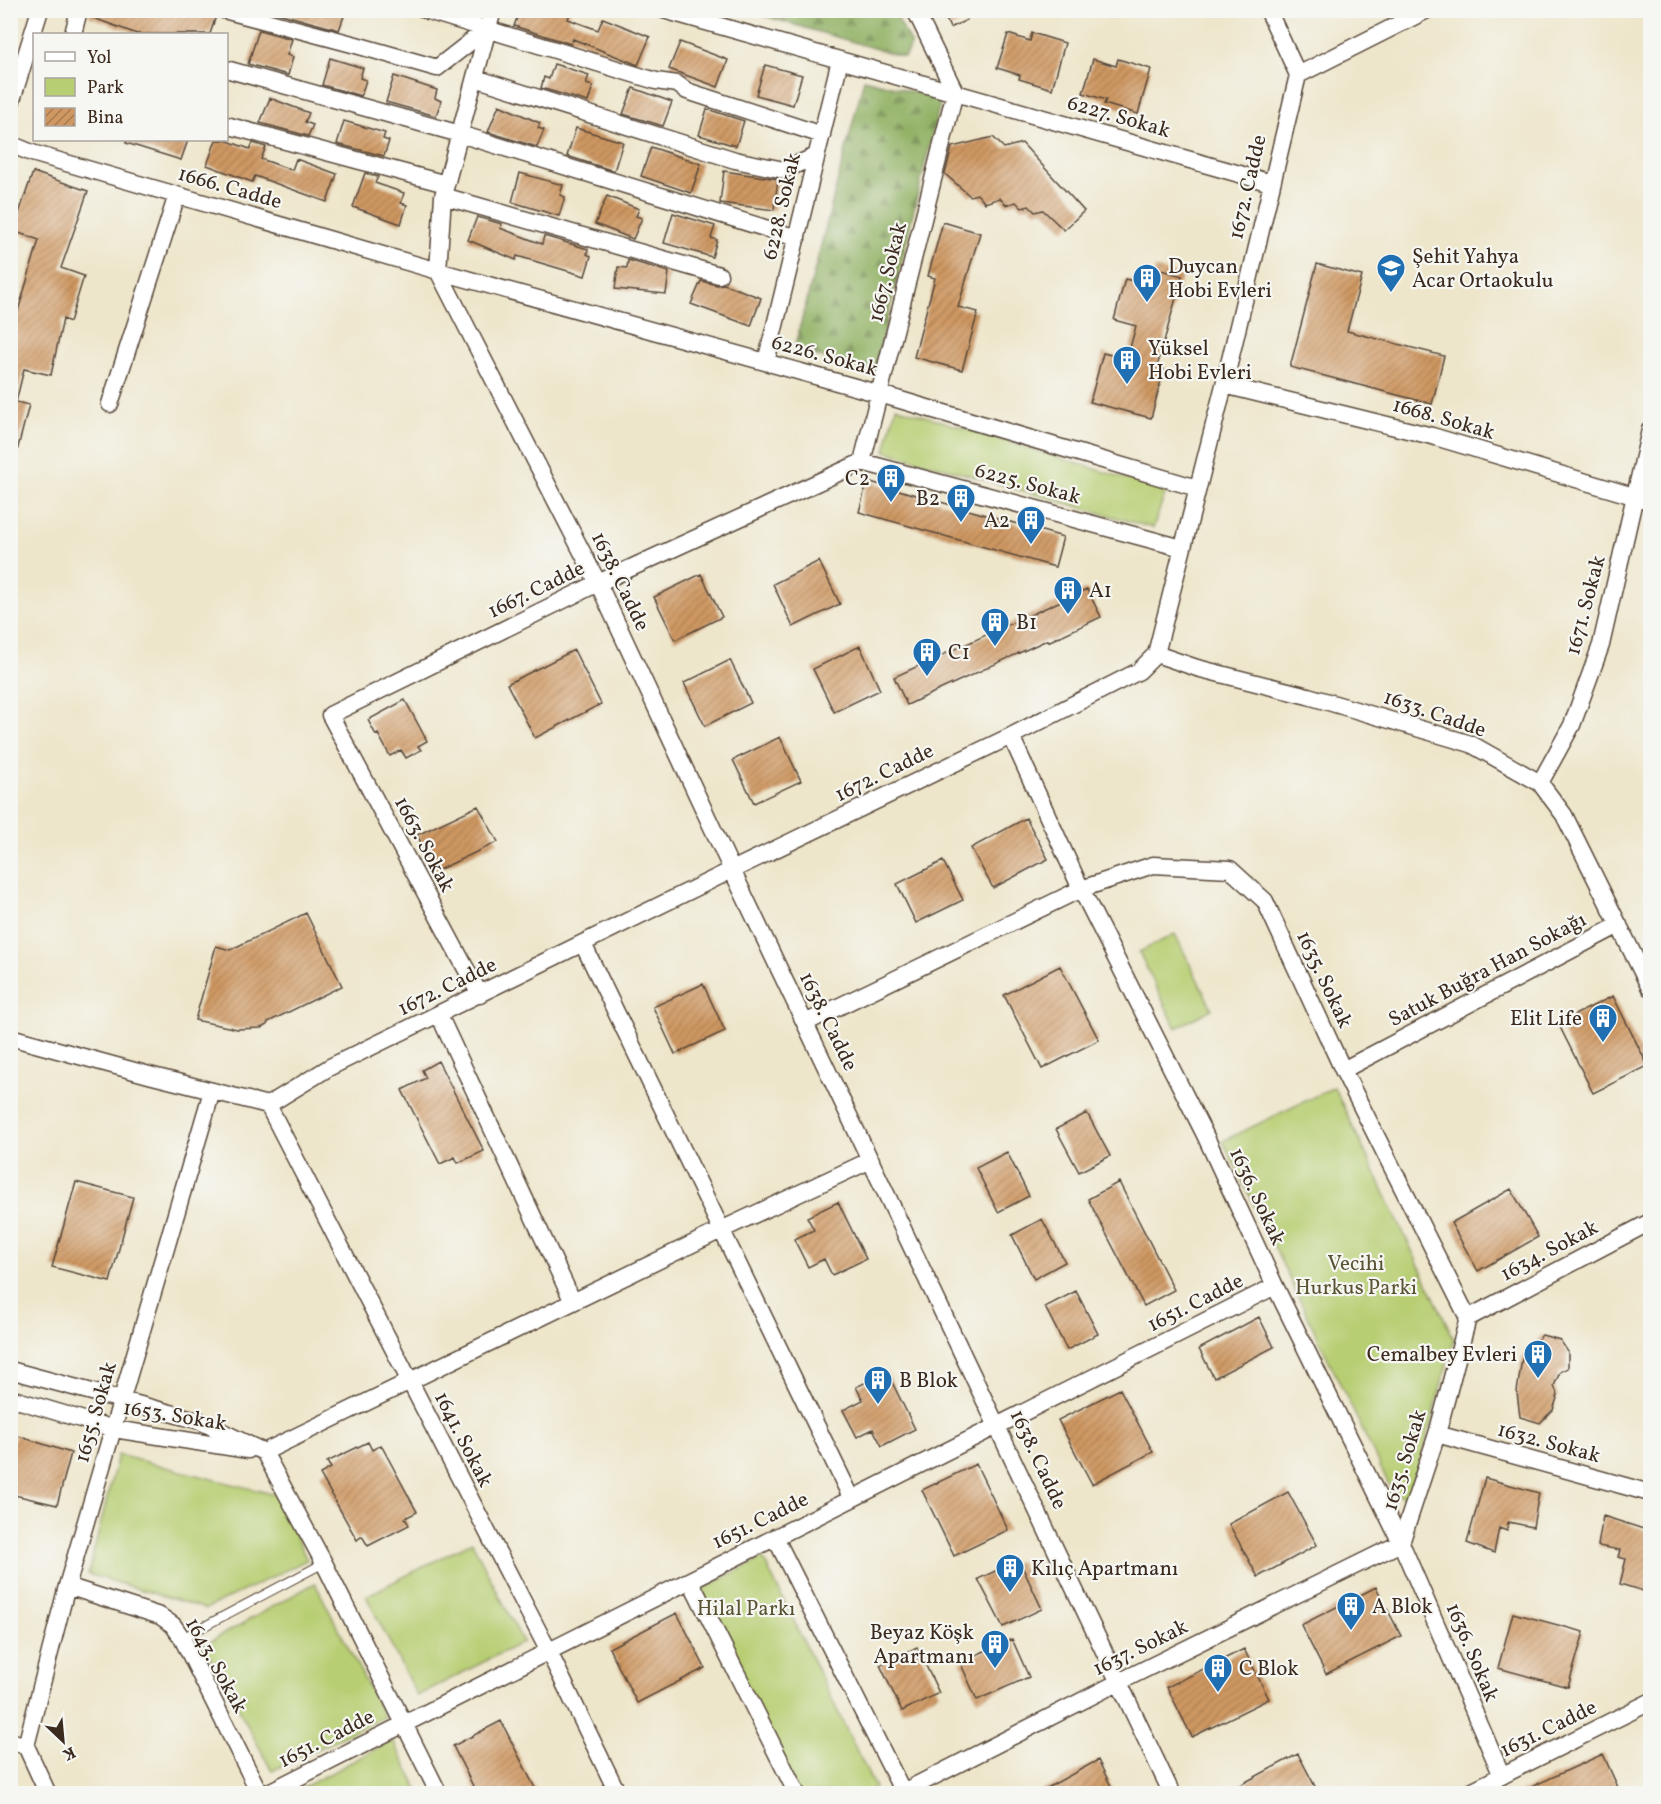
<svg xmlns="http://www.w3.org/2000/svg" width="1661" height="1804" font-family="Vollkorn,serif">
  <defs>
    <pattern id="forest-firs" width="22" height="20" patternUnits="userSpaceOnUse" patternTransform="scale(1.5)"><rect width="22" height="20" fill="#91b164"/><path d="M5 1l3.5 6h-7zM16 11l3.5 6h-7z" fill="#789052"/></pattern>
    <pattern id="building-hatch" width="6" height="6" patternUnits="userSpaceOnUse" patternTransform="scale(1.5)"><rect width="6" height="6" fill="#cf9862"/><path d="M-1 1l2-2M0 6l6-6M5 7l2-2" fill="none" stroke="#a97c50"/></pattern>
  </defs>
  <rect width="100%" height="100%" fill="#f6f6f2"/>
  <filter id="ink" filterUnits="userSpaceOnUse"><feTurbulence type="fractalNoise" baseFrequency=".0167" numOctaves="2"/><feDisplacementMap in="SourceGraphic" scale="12" xChannelSelector="R" yChannelSelector="G"/><feConvolveMatrix kernelMatrix="1 2 1 2 8 2 1 2 1" color-interpolation-filters="sRGB"/></filter>
  <filter id="wash" filterUnits="userSpaceOnUse"><feTurbulence type="fractalNoise" baseFrequency=".008" numOctaves="4" result="noise"/><feDisplacementMap in="SourceGraphic" scale="24" xChannelSelector="R" yChannelSelector="G"/><feGaussianBlur stdDeviation="1.35" result="paint"/><feColorMatrix in="noise" values="0 0 0 0 0 0 0 0 0 0 0 0 0 0 0 0 0 1.4 0 .05"/><feComposite in="paint" operator="in"/></filter>
  <g filter="url(#wash)">
    <rect width="100%" height="100%" fill="#eee6cb"/>
    <!-- forest -->
    <path fill="url(#forest-firs)" stroke="#666e41" stroke-width="1.5" d="M748 11H894L911 45 904 57Z
      M864 79 941 99 874 372 794 350Z"/>
    <!-- park -->
    <path fill="#b7ce72" stroke="#797c48" stroke-width="1.5" d="M896 407 1166 491 1153 528 885 451Z
      M1175 934 1212 1009 1176 1028 1139 952Z
      M1334 1087 1454 1339 1410 1498C1398 1497 1394 1493 1388 1483L1223 1141Z
      M118 1455 276 1495 307 1560 206 1609 88 1574Z
      M472 1542 523 1642 417 1696 366 1596Z
      M763 1558 875 1788 865 1793H797L696 1592Z
      M315 1583 384 1717 272 1771 204 1645Z
      M393 1740 420 1793H293Z"/>
    <g id="blocks">
      <!-- building -->
      <path fill="url(#building-hatch)" d="M89 10H173L195 17 196 10H214L216 16 210 34H137L88 16Z
        M267 10H337L336 14 344 16 339 30Z
        M520 10H571L568 19 598 30 603 18 650 37 638 65 573 39 571 44 514 26Z
        M942 10H962L967 20 950 28Z
        M259 30 292 39 287 55 293 57 288 75 248 64Z
        M1032 33 1065 43 1052 89 1019 79 1020 75 997 68 1008 34 1030 41Z
        M680 42 728 60 718 87 669 69Z
        M330 58 363 68 360 78 366 80 361 96 322 85Z
        M1093 59 1116 66 1118 59 1151 69 1138 114 1104 104 1106 100 1083 93Z
        M554 64 589 75 586 84 593 86 588 102 541 88 544 77 549 79Z
        M765 65 802 75 793 105 756 95Z
        M394 76 437 90 435 98 441 101 436 116 386 102Z
        M633 88 672 102 663 126 623 114Z
        M270 98 309 113 305 122 313 125 308 136 260 123Z
        M499 105 540 123 538 128 544 130 537 147 488 132Z
        M707 109 744 121 736 146 699 135Z
        M344 121 385 133 383 139 389 141 384 156 337 144Z
        M576 128 623 142 614 171 567 156Z
        M993 137 1004 148 1022 143 1084 211 1064 230 1043 210 1035 212 1029 206 1022 208 1016 202 1006 205 1000 198 985 203 977 194 970 196 945 174 952 147Z
        M126 140H188L181 160 126 143Z
        M216 140H225L250 149 253 143 266 147 261 159 292 170 296 159 337 174 327 202 255 176 252 182 207 165Z
        M651 147 701 164 691 193 641 176Z
        M724 171 778 179 774 210 720 203Z
        M33 172 88 191 61 268 84 276 70 322 63 319 51 375 24 369 16 402 29 405 15 459H10V317L16 318 39 240 13 231Z
        M365 173 378 177 375 183 404 193 401 203 407 205 401 224 353 207Z
        M520 173 563 185 560 195 565 197 559 216 512 202Z
        M607 196 639 209 636 216 642 218 633 239 595 224Z
        M673 213 715 226 711 238 717 240 712 257 664 243Z
        M477 217 502 224 500 228 542 244 544 236 588 249 587 254 591 256 585 276 517 256 516 260 468 240Z
        M943 222 980 233 958 307 978 312 962 370 914 357 935 278 928 276Z
        M628 260 669 272 666 294 615 289 618 267 627 268Z
        M1317 264 1362 276 1347 331 1444 356 1432 404 1290 367Z
        M1155 268 1182 276 1157 367 1164 369 1151 418 1090 402 1103 353 1127 359 1136 326 1114 320 1125 279 1150 285Z
        M701 281 717 285 724 284 761 298 751 326 691 304Z
        M867 481 1063 537 1055 567 859 512Z
        M819 561 840 604 793 627 773 584Z
        M701 574 722 617 675 640 654 597Z
        M1087 589 1101 617 1048 642 1047 640 907 705 894 677Z
        M860 646 880 690 834 712 813 669Z
        M574 650 601 704 535 738 507 684Z
        M730 660 751 703 705 726 684 683Z
        M405 700 427 741 418 746 421 750 406 758 401 750 390 756 378 734 376 735 368 720Z
        M780 737 801 781 754 803 733 760Z
        M478 806 498 842 436 871 417 835Z
        M1026 818 1048 859 993 888 971 848Z
        M943 861 963 900 916 923 897 884Z
        M306 913 342 986 268 1022 267 1025 261 1028 237 1029 195 1020 216 946 230 950Z
        M1060 966 1099 1040 1042 1069 1004 995Z
        M703 984 725 1031 675 1054 653 1007Z
        M1613 996 1648 1066 1593 1093 1558 1023Z
        M438 1061 484 1151 458 1163 455 1157 440 1164 402 1090 426 1078 422 1070Z
        M1087 1113 1110 1156 1079 1172 1056 1129Z
        M1007 1152 1029 1196 998 1212 976 1168Z
        M76 1182 133 1197 110 1282 52 1267Z
        M1119 1182 1174 1290 1144 1306 1088 1199Z
        M1511 1189 1538 1237 1478 1271 1451 1223Z
        M838 1202 866 1259 832 1275 824 1259 808 1267 794 1239 814 1230 807 1217Z
        M1042 1219 1065 1262 1034 1279 1012 1235Z
        M1076 1291 1098 1334 1067 1350 1045 1307Z
        M1259 1317 1274 1347 1214 1378 1199 1349Z
        M1542 1335 1560 1340 1568 1352V1368L1560 1372 1554 1386 1558 1395 1553 1410 1540 1423 1520 1417 1517 1392 1522 1358Z
        M887 1372 915 1429 882 1446 873 1429 857 1437 843 1410 863 1400 856 1387Z
        M1120 1389 1153 1452 1092 1484 1058 1420Z
        M15 1435 71 1453 57 1505 10 1494V1449Z
        M368 1442 372 1450 381 1445 417 1512 405 1518 409 1525 368 1546 362 1536 357 1540 320 1474 331 1468 327 1462Z
        M976 1464 1008 1530 954 1556 922 1490Z
        M1485 1478 1539 1493 1533 1527 1508 1522 1507 1531 1499 1528 1494 1553 1467 1543Z
        M1288 1492 1317 1545 1258 1577 1229 1524Z
        M1603 1516 1650 1531V1593L1620 1584 1626 1559 1618 1557 1620 1550 1598 1546Z
        M1019 1560 1042 1609 1003 1627 978 1579Z
        M1376 1587 1401 1636 1326 1674 1301 1625Z
        M677 1613 705 1668 637 1703 609 1648Z
        M1513 1613 1584 1632 1568 1687 1498 1668Z
        M1012 1639 1029 1677 977 1700 960 1662Z
        M917 1647 939 1693 902 1711 880 1665Z
        M1244 1649 1269 1699 1192 1737 1167 1687Z
        M501 1721 538 1794H477L453 1746Z
        M1298 1754 1319 1794H1223Z
        M1603 1754 1621 1794H1516Z
        M1098 1760 1115 1794H1036Z"/>
    </g>
  </g>
  <g filter="url(#ink)">
    <use href="#blocks" fill-opacity="0" stroke="#564638" stroke-width="1.5"/>
    <g fill="none" stroke-linecap="round" stroke-linejoin="round">
      <!-- service casing -->
      <g stroke="#564638" stroke-width="10">
        <path id="service" d="M182 1638 324 1563"/>
      </g>
      <!-- minor casing -->
      <g stroke="#564638" stroke-width="19">
        <path id="minor" d="M224 10 356 45 437 68 488 28
          M425 10 656 81 677 84 687 91 822 135
          M664 10 1271 183
          M915 10 955 92
          M73 34 79 10
          M226 69 460 134 797 238
          M1298 75 1427 10
          M475 78 735 160 784 170 816 156
          M10 106 40 10
          M226 125 446 184
          M10 144 32 153 438 271 880 394 1197 488
          M443 196 719 275
          M438 271 598 583 732 870 1172 1794
          M438 271 443 196 493 10
          M766 362 840 60
          M1224 385 1432 436 1650 501
          M110 404 177 195
          M862 462 955 92
          M862 462 1182 548
          M1156 654 1197 668 1308 696 1471 744 1540 783 1564 815 1650 988
          M1011 736 1081 889 1205 1135 1275 1286 1401 1543 1502 1776
          M1540 783 1572 725 1601 645 1650 430
          M583 944 852 1499
          M480 995 330 715 598 583 862 462
          M439 1015 573 1302
          M805 1023 1081 889 1153 865 1230 869 1265 901 1343 1070 1468 1318 1437 1434 1401 1543 1119 1682 899 1794
          M10 1037 149 1075 268 1105 330 1067 732 870 1011 736 1139 671 1156 654 1224 385 1298 75 1268 10
          M1343 1070 1619 925
          M268 1105 548 1650 618 1794
          M1468 1318 1650 1222
          M10 1370 200 1421 264 1452 324 1563 439 1794
          M10 1398 114 1429 248 1450
          M1437 1434 1650 1493
          M264 1452 721 1230 871 1160
          M775 1537 903 1792
          M690 1580 797 1794
          M67 1586 160 1616 173 1625 182 1638 260 1794
          M10 1741 26 1746
          M26 1746 67 1586 212 1091
          M26 1746 48 1794
          M265 1794 1275 1286
          M1465 1794 1650 1702"/>
      </g>
      <!-- service -->
      <use href="#service" stroke="#fff" stroke-width="8"/>
      <!-- minor -->
      <use href="#minor" stroke="#fff" stroke-width="16"/>
    </g>
  </g>
  <!-- icons -->
  <defs>
    <g id="school-pin" transform="scale(1.5)"><path d="M0 17L-7.5 6A9.5 9.5 0 1 1 7.5 6Z" fill="#1f6fb2" stroke="#f6f6f2"/><path d="M0-5L7-2L0 1L-7-2ZM-4 1L0 2.5L4 1V4Q0 6-4 4Z" fill="#fff"/></g>
    <g id="building-pin" transform="scale(1.5)"><path d="M0 17L-7.5 6A9.5 9.5 0 1 1 7.5 6Z" fill="#1f6fb2" stroke="#f6f6f2"/><path d="M-4-6H4V6H1V3H-1V6H-4ZM-2.5-4.3h1.7v1.8h-1.7ZM.8-4.3h1.7v1.8H.8ZM-2.5-1h1.7V.8h-1.7ZM.8-1h1.7V.8H.8Z" fill="#fff"/></g>
  </defs>
  <g fill-rule="evenodd">
    <use href="#school-pin" x="1391" y="268"/>
    <use href="#building-pin" x="1147" y="278"/>
    <use href="#building-pin" x="1127" y="360"/>
    <use href="#building-pin" x="891" y="478"/>
    <use href="#building-pin" x="961" y="498"/>
    <use href="#building-pin" x="1031" y="520"/>
    <use href="#building-pin" x="1068" y="590"/>
    <use href="#building-pin" x="995" y="622"/>
    <use href="#building-pin" x="927" y="652"/>
    <use href="#building-pin" x="1603" y="1018"/>
    <use href="#building-pin" x="1538" y="1354"/>
    <use href="#building-pin" x="878" y="1380"/>
    <use href="#building-pin" x="1010" y="1568"/>
    <use href="#building-pin" x="1351" y="1606"/>
    <use href="#building-pin" x="995" y="1644"/>
    <use href="#building-pin" x="1218" y="1668"/>
  </g>
  <g text-anchor="middle" stroke-width="4.5" stroke-linejoin="round" paint-order="stroke">
    <!-- street labels -->
    <g font-size="21" fill="#3b2a1e" stroke="#f6f6f2">
      <text transform="translate(1119 116) rotate(16)" y="7">6227. Sokak</text>
      <text transform="translate(230 187) rotate(16)" y="7">1666. Cadde</text>
      <text transform="translate(1247 187) rotate(-77)" y="7">1672. Cadde</text>
      <text transform="translate(781 206) rotate(-77)" y="7">6228. Sokak</text>
      <text transform="translate(887 272) rotate(-76)" y="7">1667. Sokak</text>
      <text transform="translate(825 355) rotate(15)" y="7">6226. Sokak</text>
      <text transform="translate(1444 418) rotate(16)" y="7">1668. Sokak</text>
      <text transform="translate(1028 483) rotate(15)" y="7">6225. Sokak</text>
      <text transform="translate(621 581) rotate(64)" y="7">1638. Cadde</text>
      <text transform="translate(536 589) rotate(-26)" y="7">1667. Cadde</text>
      <text transform="translate(1585 605) rotate(-75)" y="7">1671. Sokak</text>
      <text transform="translate(1435 713) rotate(19)" y="7">1633. Cadde</text>
      <text transform="translate(884 772) rotate(-26)" y="7">1672. Cadde</text>
      <text transform="translate(425 844) rotate(62)" y="7">1663. Sokak</text>
      <text transform="translate(1487 969) rotate(-28)" y="7">Satuk Buğra Han Sokağı</text>
      <text transform="translate(1325 979) rotate(65)" y="7">1635. Sokak</text>
      <text transform="translate(447 986) rotate(-26)" y="7">1672. Cadde</text>
      <text transform="translate(829 1021) rotate(64)" y="7">1638. Cadde</text>
      <text transform="translate(1258 1196) rotate(65)" y="7">1636. Sokak</text>
      <text transform="translate(1549 1250) rotate(-28)" y="7">1634. Sokak</text>
      <text transform="translate(1195 1302) rotate(-27)" y="7">1651. Cadde</text>
      <text transform="translate(95 1412) rotate(-74)" y="7">1655. Sokak</text>
      <text transform="translate(175 1415) rotate(9)" y="7">1653. Sokak</text>
      <text transform="translate(464 1439) rotate(63)" y="7">1641. Sokak</text>
      <text transform="translate(1549 1442) rotate(15)" y="7">1632. Sokak</text>
      <text transform="translate(1039 1459) rotate(65)" y="7">1638. Cadde</text>
      <text transform="translate(1404 1460) rotate(-73)" y="7">1635. Sokak</text>
      <text transform="translate(760 1520) rotate(-26)" y="7">1651. Cadde</text>
      <text transform="translate(1140 1647) rotate(-26)" y="7">1637. Sokak</text>
      <text transform="translate(1473 1652) rotate(67)" y="7">1636. Sokak</text>
      <text transform="translate(217 1665) rotate(61)" y="7">1643. Sokak</text>
      <text transform="translate(1548 1728) rotate(-26)" y="7">1631. Cadde</text>
      <text transform="translate(326 1738) rotate(-27)" y="7">1651. Cadde</text>
    </g>
    <!-- poi labels -->
    <g font-size="21" fill="#3b2a1e" stroke="#f6f6f2" text-anchor="start">
      <text x="1412" y="263">Şehit Yahya<tspan x="1412" dy="24">Acar Ortaokulu</tspan></text>
      <text x="1168" y="273">Duycan<tspan x="1168" dy="24">Hobi Evleri</tspan></text>
      <text x="1148" y="355">Yüksel<tspan x="1148" dy="24">Hobi Evleri</tspan></text>
      <text x="870" y="485" text-anchor="end">C2</text>
      <text x="940" y="505" text-anchor="end">B2</text>
      <text x="1010" y="527" text-anchor="end">A2</text>
      <text x="1089" y="597">A1</text>
      <text x="1016" y="629">B1</text>
      <text x="948" y="659">C1</text>
      <text x="1582" y="1025" text-anchor="end">Elit Life</text>
      <text x="1517" y="1361" text-anchor="end">Cemalbey Evleri</text>
      <text x="899" y="1387">B Blok</text>
      <text x="1031" y="1575">Kılıç Apartmanı</text>
      <text x="1372" y="1613">A Blok</text>
      <text x="974" y="1639" text-anchor="end">Beyaz Köşk<tspan x="974" dy="24">Apartmanı</tspan></text>
      <text x="1239" y="1675">C Blok</text>
    </g>
    <!-- park labels -->
    <g font-size="21" fill="#5a5333" stroke="#f6f6f2">
      <text x="1356" y="1270">Vecihi<tspan x="1356" dy="24">Hurkus Parki</tspan></text>
      <text x="746" y="1615">Hilal Parkı</text>
    </g>
  </g>
  <!-- margin -->
  <rect width="1661" height="1804" fill="none" stroke="#f6f6f2" stroke-width="36"/>
  <!-- legend -->
  <rect x="33" y="33" width="195" height="108" fill="#f6f6f2" stroke="#aba49d" stroke-width="1.5"/>
  <rect x="45" y="52" width="30" height="9" fill="#ffffff" stroke="#aba49d" stroke-width="1.5"/>
  <text x="87" y="63" font-size="18" fill="#3b2a1e">Yol</text>
  <rect x="45" y="78" width="30" height="18" fill="#b7ce72" stroke="#aba49d" stroke-width="1.5"/>
  <text x="87" y="93" font-size="18" fill="#3b2a1e">Park</text>
  <rect x="45" y="108" width="30" height="18" fill="url(#building-hatch)" stroke="#aba49d" stroke-width="1.5"/>
  <text x="87" y="123" font-size="18" fill="#3b2a1e">Bina</text>
  <!-- north arrow -->
  <g transform="translate(63 1741) rotate(154)" stroke="#f6f6f2" stroke-width="4.5" paint-order="stroke">
  <path d="M0-4.5L10 22L0 15L-10 22Z" fill="#3b2a1e"/>
  <text y="-9" font-size="16" font-weight="bold" text-anchor="middle" fill="#3b2a1e">K</text>
  </g>
</svg>
